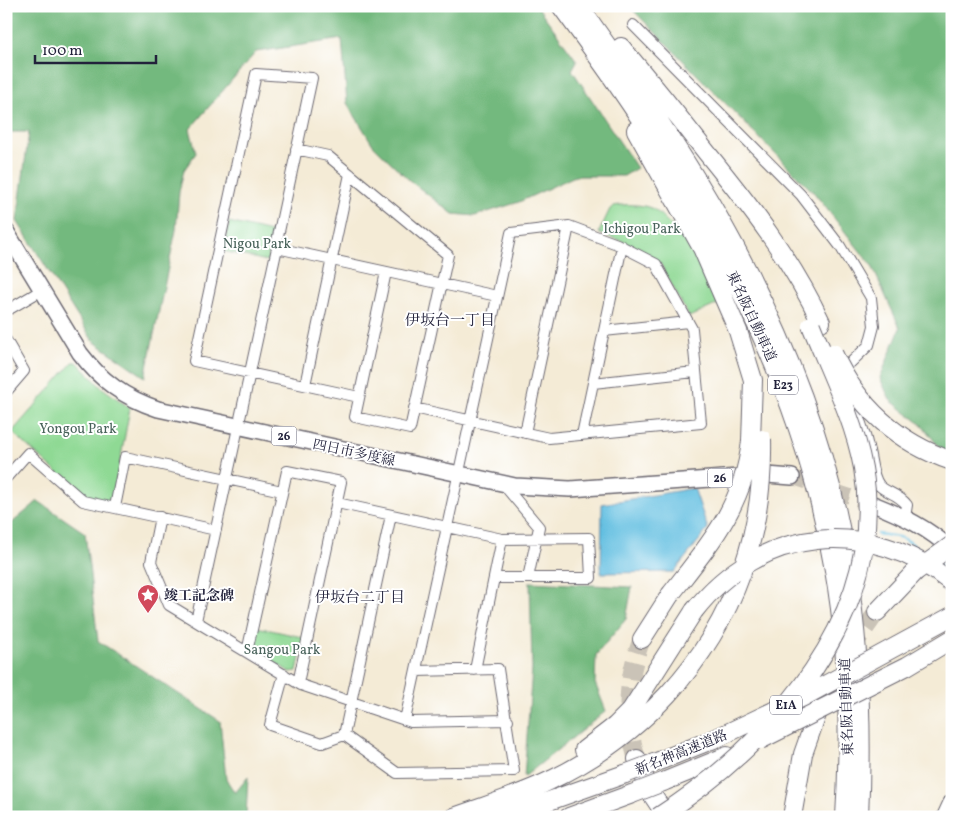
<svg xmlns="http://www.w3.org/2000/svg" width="958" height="823" font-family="Vollkorn,'Noto Serif JP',serif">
  <rect width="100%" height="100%" fill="#fff"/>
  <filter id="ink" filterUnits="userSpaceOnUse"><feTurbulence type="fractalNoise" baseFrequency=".02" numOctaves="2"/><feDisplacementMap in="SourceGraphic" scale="10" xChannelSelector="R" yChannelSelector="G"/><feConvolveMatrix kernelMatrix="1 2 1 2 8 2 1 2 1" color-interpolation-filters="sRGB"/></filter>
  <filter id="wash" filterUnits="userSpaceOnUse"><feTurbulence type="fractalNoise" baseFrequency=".0096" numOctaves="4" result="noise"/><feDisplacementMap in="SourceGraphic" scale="20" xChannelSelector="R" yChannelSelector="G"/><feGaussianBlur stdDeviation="1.12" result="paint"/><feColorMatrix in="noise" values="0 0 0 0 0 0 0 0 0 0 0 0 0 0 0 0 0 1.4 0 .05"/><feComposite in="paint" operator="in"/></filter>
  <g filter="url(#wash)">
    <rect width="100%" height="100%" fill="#f4ebd6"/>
    <!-- green -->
    <path fill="#8fd994" stroke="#587e68" d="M614 206C624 204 641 204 651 208 663 213 670 231 684 229L718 304 689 317 660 263 625 242 600 234 599 232 610 209Z
      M229 222 275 233 267 261 223 251Z
      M73 362H77L101 387 130 408 113 500 108 502 84 497 12 432Z
      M257 627 302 637 304 640 297 671 290 672 257 652 253 643Z"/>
    <!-- forest -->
    <path fill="#73b97e" stroke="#4a6e5c" d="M6 6H537L577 61 572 70 637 168 624 176H575L519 202 475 216 453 214 409 180 373 145 347 103 342 39 256 52 190 129 196 153 184 170 179 192 176 230 145 377 93 341 17 221 29 132H6Z
      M629 6H952V464L922 425 890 400 880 378 900 328 872 266 815 194Z
      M38 501 85 533 98 641 220 721 226 779 235 793 248 777 246 817H6V528Z
      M530 582 632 587 626 619 596 655 595 683 606 711 524 777 532 669Z"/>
    <!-- water -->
    <path fill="#64bfe1" stroke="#43708e" d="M694 488 708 529 674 572 601 573 602 504Z"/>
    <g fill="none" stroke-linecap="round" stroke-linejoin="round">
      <!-- stream -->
      <path stroke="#64bfe1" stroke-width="2.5" d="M877 534C900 536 908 537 924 555
        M939 564 952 570"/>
    </g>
  </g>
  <g filter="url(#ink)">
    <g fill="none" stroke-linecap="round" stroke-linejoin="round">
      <!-- primary-tunnel -->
      <path stroke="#cac3b7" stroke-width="15" stroke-dasharray="15 8" stroke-linecap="butt" d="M792 477 873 504"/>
      <!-- motorway-tunnel -->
      <path stroke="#cac3b7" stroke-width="18" stroke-dasharray="18 9" stroke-linecap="butt" d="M850 650 877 612
        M637 759C624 717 626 680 642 639"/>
      <!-- minor casing -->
      <g stroke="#6c6871" stroke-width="12">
        <path id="minor" d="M633 25 801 195 840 246 871 298 874 326 869 345 844 369 842 376
          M296 149 328 156 448 255 410 429 355 417 386 272
          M277 248 497 296
          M6 311 42 290
          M604 331 688 322
          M6 340 24 371 6 392
          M593 383 695 372
          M305 385 350 174
          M849 396C858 414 865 432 869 451 872 463 872 476 879 485 884 492 898 493 907 505L905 517
          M525 433 569 226
          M582 435 622 246
          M6 478 28 453 83 501 216 530
          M505 484 508 490 539 527 528 578
          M337 503 502 539 589 538 591 578H494
          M115 507 125 457 282 491
          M160 517 151 562 169 605 301 685 411 722 508 720
          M196 621C223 497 250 372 277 248V241L312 78 256 74 194 361 359 397
          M247 652 287 471 341 482 298 683
          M475 670 502 539
          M284 674 270 725 322 743 344 735
          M405 720 511 233 569 226 617 244 656 264 692 329 701 423 549 438 414 408
          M344 735 397 773 514 771 498 669 416 671
          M344 735 391 515"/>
      </g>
      <!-- primary casing -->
      <g stroke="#6c6871" stroke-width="18">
        <path id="primary" d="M6 231 80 353C101 381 125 398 158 409L515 486 570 489 767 475 792 477
          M873 504C903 516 928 528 952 550"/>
      </g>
      <!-- motorway casing -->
      <g stroke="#6c6871" stroke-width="20">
        <path id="motorway" d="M561 6C687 176 798 359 834 570 849 652 850 734 845 817
          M579 6C620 64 661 121 698 182 768 298 827 431 847 566 860 649 863 733 859 817
          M621 47C650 81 679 117 707 153 750 206 792 260 821 322
          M636 130 702 248 738 331 753 380 751 441
          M877 612 915 572
          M642 639 670 595
          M584 750 615 726 631 710 694 611
          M637 759 651 793 667 817
          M654 763 719 737
          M663 782 727 756
          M454 817C487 805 522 795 553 779 640 737 710 663 742 572
          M504 817 625 774
          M569 817 632 794
          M792 817 803 754 821 703
          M946 817 952 804"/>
      </g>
      <!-- minor -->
      <use href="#minor" stroke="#fff" stroke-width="10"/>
      <!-- primary -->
      <use href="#primary" stroke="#fff" stroke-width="15"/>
      <!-- motorway -->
      <use href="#motorway" stroke="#fff" stroke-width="18"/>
      <!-- motorway-bridge casing -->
      <g stroke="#6c6871" stroke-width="20" stroke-linecap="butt">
        <path id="motorway-bridge" d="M833 353C857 406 896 442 952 461
          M742 571C757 528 763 484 762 439
          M915 572 952 545
          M670 595C708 546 744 506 751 441
          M694 611C760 526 869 516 952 583
          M719 737 803 697 952 616
          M760 740 907 666 952 639
          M625 774 654 763
          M632 794 663 782
          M658 817C773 744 889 614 863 468 854 419 830 372 811 325"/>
      </g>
      <!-- motorway-bridge -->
      <use href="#motorway-bridge" stroke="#fff" stroke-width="18"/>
    </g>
  </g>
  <!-- icons -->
  <defs>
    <g id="sight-pin" transform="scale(1.125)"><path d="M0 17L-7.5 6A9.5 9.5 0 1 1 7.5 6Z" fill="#d1495b" stroke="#fff"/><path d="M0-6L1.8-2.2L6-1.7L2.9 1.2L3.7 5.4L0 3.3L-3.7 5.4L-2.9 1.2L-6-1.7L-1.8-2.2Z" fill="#fff"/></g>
  </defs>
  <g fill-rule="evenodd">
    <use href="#sight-pin" x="148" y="595"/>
  </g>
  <g text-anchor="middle" stroke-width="4" stroke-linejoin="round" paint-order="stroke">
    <!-- shield labels -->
    <g fill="#fff" stroke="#646476" stroke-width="1">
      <rect x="768" y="375.5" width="30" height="19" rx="4"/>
      <rect x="271.5" y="426.5" width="25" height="19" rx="4"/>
      <rect x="707.5" y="468.5" width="25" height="19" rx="4"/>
      <rect x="770" y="695.5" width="32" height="19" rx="4"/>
    </g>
    <g font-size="12" font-weight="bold" fill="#22223b">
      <text x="783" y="389">E23</text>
      <text x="284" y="440">26</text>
      <text x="720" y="482">26</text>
      <text x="786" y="709">E1A</text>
    </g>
    <!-- park labels -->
    <g font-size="14" fill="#48625a" stroke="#fff">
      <text x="642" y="233">Ichigou Park</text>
      <text x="257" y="248">Nigou Park</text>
      <text x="78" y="433">Yongou Park</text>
      <text x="282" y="654">Sangou Park</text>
    </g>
    <!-- street labels -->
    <g font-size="14" fill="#22223b" stroke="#fff">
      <text transform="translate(752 316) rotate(65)" y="5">東名阪自動車道</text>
      <text transform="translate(354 452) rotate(12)" y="5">四日市多度線</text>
      <text transform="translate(846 707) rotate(-92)" y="5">東名阪自動車道</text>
      <text transform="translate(681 752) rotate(-22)" y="5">新名神高速道路</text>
    </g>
    <!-- poi labels -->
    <g font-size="14" font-weight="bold" fill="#22223b" stroke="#fff" text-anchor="start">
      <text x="164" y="600">竣工記念碑</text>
    </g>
    <!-- neighbourhood labels -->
    <g font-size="15" fill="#22223b" stroke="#fff">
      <text x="450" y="325">伊坂台一丁目</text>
      <text x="360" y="602">伊坂台二丁目</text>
    </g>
  </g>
  <!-- margin -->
  <rect width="958" height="823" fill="none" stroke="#fff" stroke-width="25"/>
  <!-- scale -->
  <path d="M35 55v8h121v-8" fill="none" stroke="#22223b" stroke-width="2.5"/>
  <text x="42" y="55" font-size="15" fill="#22223b" stroke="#ffffff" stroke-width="4" paint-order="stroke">100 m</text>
</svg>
